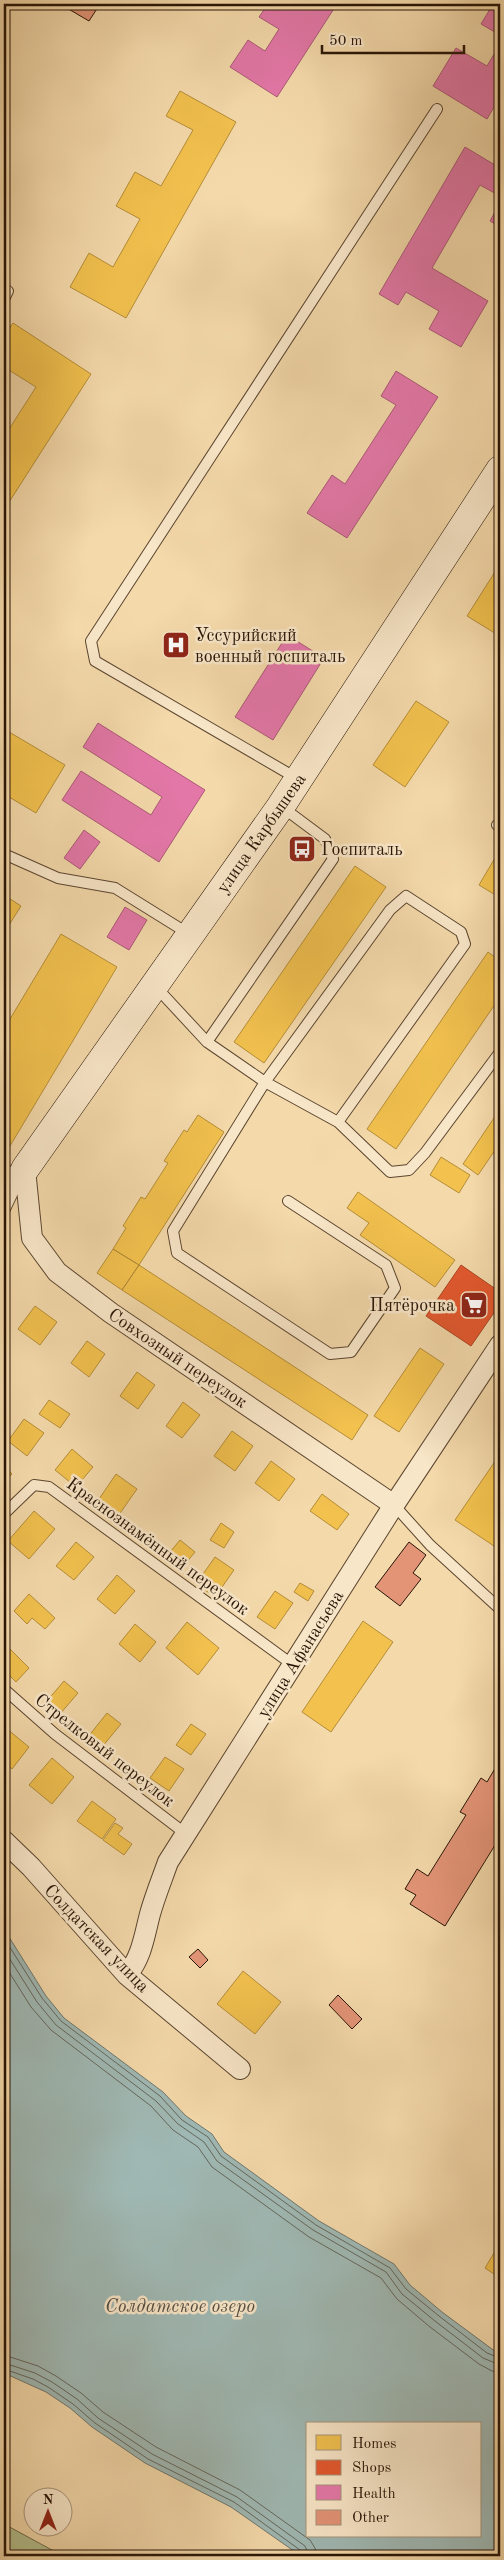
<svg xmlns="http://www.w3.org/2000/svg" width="504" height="2560" font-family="'Old Standard TT',serif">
  <rect width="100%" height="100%" fill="#f4d9aa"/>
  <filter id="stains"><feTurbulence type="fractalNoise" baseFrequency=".004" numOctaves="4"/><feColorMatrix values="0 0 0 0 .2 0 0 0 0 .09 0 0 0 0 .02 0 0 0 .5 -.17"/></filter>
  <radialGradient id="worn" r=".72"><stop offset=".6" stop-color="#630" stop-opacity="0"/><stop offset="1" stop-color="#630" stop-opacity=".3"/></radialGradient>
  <!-- green -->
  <path fill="#b5c08d" stroke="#6e6a4a" d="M4 2524 63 2556H4Z"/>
  <!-- water -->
  <path fill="#9fb8b3" stroke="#6f766e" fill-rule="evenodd" d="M4 1929 46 1996 64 2018 163 2092 186 2116 212 2134 224 2152 319 2221 394 2264 410 2285 442 2312 500 2355V2556H301L231 2507 145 2463 92 2427 70 2408 46 2392 4 2373ZM308 2424H480V2536H308Z"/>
  <!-- homes -->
  <path fill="#f2c14e" stroke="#b58d38" d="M180 91 236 122 126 318 70 287 89 253 113 267 140 219 116 206 135 172 161 186 193 130 166 116Z
    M13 323 91 374 4 510V437L36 387 4 367V337Z
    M500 564V631L498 635 467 616Z
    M416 701 449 722 405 787 373 765Z
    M4 729 65 765 36 813 4 794Z
    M495 858 500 862V891L497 896 479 885Z
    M355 866 386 887 264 1063 234 1042Z
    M4 895 21 906 4 933Z
    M61 934 117 967 4 1156V1029Z
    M488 952 500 961V997L396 1149 367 1129Z
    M500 1109V1143L478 1175 463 1164Z
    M198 1115 224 1132 139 1265 113 1249 126 1228 123 1226 141 1197 145 1199 168 1163 164 1161 184 1130 187 1132Z
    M441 1157 470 1175 459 1193 430 1175Z
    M358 1192 455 1260 435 1287 360 1235 369 1223 347 1208Z
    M113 1249 139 1265 122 1290 97 1273Z
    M139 1265 368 1415 352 1440 122 1290Z
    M4 1285 10 1289 4 1298Z
    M35 1306 57 1322 40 1345 18 1329Z
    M87 1341 105 1354 89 1377 71 1363Z
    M420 1348 444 1364 399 1432 374 1416Z
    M137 1372 155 1385 138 1409 120 1396Z
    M49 1400 70 1414 60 1428 39 1414Z
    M183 1402 200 1415 182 1438 166 1426Z
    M24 1419 44 1433 27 1456 8 1441Z
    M232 1431 253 1446 235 1471 214 1456Z
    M72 1449 93 1467 76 1487 55 1470Z
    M500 1454V1550L455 1520Z
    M271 1461 295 1479 279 1501 255 1483Z
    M4 1465 12 1474 4 1482Z
    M116 1474 137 1489 116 1519 95 1505Z
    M322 1494 349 1514 337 1530 310 1511Z
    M34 1511 55 1529 29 1559 8 1541Z
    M221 1523 234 1532 224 1548 210 1540Z
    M180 1540 195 1552 181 1569 166 1557Z
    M76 1542 94 1557 74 1580 56 1566Z
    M215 1557 234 1570 215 1597 196 1584Z
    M117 1575 135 1591 115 1614 97 1599Z
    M300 1583 314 1591 308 1601 294 1592Z
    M275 1591 293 1603 275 1629 257 1617Z
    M29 1594 55 1618 45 1629 32 1618 27 1624 14 1611Z
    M363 1621 393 1642 331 1732 302 1712Z
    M187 1622 219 1648 198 1675 166 1648Z
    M135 1624 156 1642 140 1662 119 1644Z
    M4 1643 29 1668 16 1682 4 1670Z
    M64 1681 78 1693 60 1714 46 1702Z
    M107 1713 121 1724 97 1753 84 1742Z
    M191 1724 206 1734 191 1755 176 1745Z
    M7 1729 29 1747 12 1769 4 1762V1733Z
    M165 1757 184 1769 169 1791 150 1778Z
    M52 1758 74 1777 52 1804 29 1785Z
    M92 1801 116 1819 102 1839 77 1821Z
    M115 1823 123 1828 118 1834 132 1844 124 1855 103 1840Z
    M243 1971 281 2002 255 2034 217 2004Z
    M500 2243V2278L485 2268Z"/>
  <!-- shops -->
  <path fill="#e4572e" stroke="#ac4322" d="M461 1265 500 1292V1304L471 1346 426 1316Z"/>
  <!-- health -->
  <path fill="#e377a8" stroke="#ab5977" d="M268 4H337L277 97 230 67 248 40 265 51 279 29 259 17Z
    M493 4H500V35L481 24Z
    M500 44V97L487 119 433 86 456 48 487 66Z
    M465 147 500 168V196L480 185 432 268 488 301 461 347 429 329 439 311 406 292 398 305 379 294Z
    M500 203V227L490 221Z
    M396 371 438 397 347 538 307 513 332 475 345 484 396 405 381 396Z
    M287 635 324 658 273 740 235 717Z
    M98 723 205 790 159 862 62 800 81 771 151 815 162 797 83 747Z
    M84 830 100 842 80 869 64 858Z
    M125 907 147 920 129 950 107 937Z"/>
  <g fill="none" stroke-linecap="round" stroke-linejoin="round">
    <!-- shore -->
    <path stroke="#64665c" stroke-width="1" d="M4 1938 42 1998 61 2021 160 2096 182 2120 208 2137 221 2156 316 2225 390 2268 406 2289 439 2316 487 2353 500 2358
      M4 1950 37 2002 56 2025 156 2101 178 2124 204 2142 217 2161 313 2230 386 2272 402 2294 435 2321 483 2358 500 2365
      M4 1964 31 2007 51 2030 151 2106 173 2130 198 2147 212 2167 309 2237 381 2278 397 2299 430 2327 479 2364 492 2371 500 2372
      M4 2355 38 2366 56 2376 81 2393 103 2412 156 2447 240 2490 310 2540 315 2548 316 2556
      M4 2363 35 2373 52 2382 77 2399 98 2418 152 2454 237 2497 305 2546 309 2556
      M4 2369 33 2379 48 2387 73 2404 95 2423 148 2459 234 2502 300 2550 303 2556"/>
  </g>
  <!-- building -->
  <path fill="#e39477" stroke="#281406" d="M60 4H100L89 21Z
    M409 1542 426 1555 413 1573 421 1579 400 1606 375 1587Z
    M500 1760V1837L445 1926 410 1904 416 1895 405 1889 417 1869 428 1876 466 1815 460 1812 481 1778 487 1782Z
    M198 1949 208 1960 200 1968 189 1957Z
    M338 1995 362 2019 352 2029 329 2005Z"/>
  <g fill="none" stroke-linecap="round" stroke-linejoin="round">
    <!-- lane casing -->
    <g stroke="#5b452f" stroke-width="12">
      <path id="lane" d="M4 299 8 291
        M298 779 95 661 91 641 437 109
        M282 807 325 839 333 859 207 1042 265 1082 338 1122 390 1172 409 1170 425 1153 500 1052
        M497 825 500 827
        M4 854 58 878 115 888 189 934
        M156 987 207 1042
        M288 1201 386 1265 395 1288 351 1352 330 1354 177 1253 173 1231 265 1082 390 910 406 896 461 932 465 944 338 1122
        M4 1211 21 1176
        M394 1505 430 1545 500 1609
        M4 1514 34 1485 49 1487 293 1665
        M4 1689 55 1734 186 1834"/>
    </g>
    <!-- street casing -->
    <g stroke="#5b452f" stroke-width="22">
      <path id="street" d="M4 1183 25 1169 32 1238 57 1272 111 1313 394 1505
        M4 1841 31 1867 127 1975 240 2069
        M127 1975C142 1956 144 1937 150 1914 155 1896 162 1879 168 1862L394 1505 500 1345"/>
    </g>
    <!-- secondary casing -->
    <g stroke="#281406" stroke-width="29">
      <path id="secondary" d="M25 1169 281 806 500 470"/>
    </g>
    <!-- lane -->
    <use href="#lane" stroke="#f8e6c8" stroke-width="10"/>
    <!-- street -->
    <use href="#street" stroke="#f8e6c8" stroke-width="20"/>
    <!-- secondary -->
    <use href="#secondary" stroke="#f8e6c8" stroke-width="28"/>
  </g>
  <!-- icons -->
  <defs>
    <g id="hospital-square" transform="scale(1.4375)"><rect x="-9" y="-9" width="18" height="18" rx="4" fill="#8f2418" stroke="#f8e6c8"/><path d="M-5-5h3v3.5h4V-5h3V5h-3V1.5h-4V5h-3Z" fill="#fff"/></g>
    <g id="bus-square" transform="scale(1.4375)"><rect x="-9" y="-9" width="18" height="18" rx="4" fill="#8f2418" stroke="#f8e6c8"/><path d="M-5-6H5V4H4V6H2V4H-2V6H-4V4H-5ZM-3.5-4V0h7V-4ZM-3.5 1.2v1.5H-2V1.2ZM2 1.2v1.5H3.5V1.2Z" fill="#fff"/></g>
    <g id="supermarket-square" transform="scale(1.4375)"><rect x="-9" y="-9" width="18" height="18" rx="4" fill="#8f2418" stroke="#f8e6c8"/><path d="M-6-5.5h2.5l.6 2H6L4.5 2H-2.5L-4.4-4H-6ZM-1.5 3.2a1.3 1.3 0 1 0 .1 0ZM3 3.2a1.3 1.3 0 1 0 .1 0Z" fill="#fff"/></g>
  </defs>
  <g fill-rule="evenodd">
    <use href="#hospital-square" x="176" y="645"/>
    <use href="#bus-square" x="302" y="849"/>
    <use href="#supermarket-square" x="474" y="1305"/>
  </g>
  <g text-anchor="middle" stroke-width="5" stroke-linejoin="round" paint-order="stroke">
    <!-- poi labels -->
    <g font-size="18" fill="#281406" stroke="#f8e6c8" text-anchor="start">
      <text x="195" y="641">Уссурийский<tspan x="195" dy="21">военный госпиталь</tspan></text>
      <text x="321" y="855">Госпиталь</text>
      <text x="455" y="1311" text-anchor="end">Пятёрочка</text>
    </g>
    <!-- street labels -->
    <g font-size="18" fill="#281406" stroke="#f8e6c8">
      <text transform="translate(261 833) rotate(-55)" y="6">улица Карбышева</text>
      <text transform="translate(178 1358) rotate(34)" y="6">Совхозный переулок</text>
      <text transform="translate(158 1546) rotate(36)" y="6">Краснознамённый переулок</text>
      <text transform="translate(300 1654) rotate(-58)" y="6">улица Афанасьева</text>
      <text transform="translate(105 1750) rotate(38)" y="6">Стрелковый переулок</text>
      <text transform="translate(97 1938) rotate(46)" y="6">Солдатская улица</text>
    </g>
    <!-- water labels -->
    <g font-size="19" font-style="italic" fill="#524d43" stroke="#f8e6c8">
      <text x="180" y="2312">Солдатское озеро</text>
    </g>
  </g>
  <!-- margin -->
  <rect width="504" height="2560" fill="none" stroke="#f4d9aa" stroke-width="20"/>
  <rect x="5" y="5" width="494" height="2550" fill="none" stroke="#281406" stroke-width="2.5"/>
  <rect x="10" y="10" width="484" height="2540" fill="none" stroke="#281406"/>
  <!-- legend -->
  <rect x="306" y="2422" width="175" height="115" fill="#f8e6c8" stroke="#a5927a"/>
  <rect x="316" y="2435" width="25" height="15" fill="#f2c14e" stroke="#a5927a"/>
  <text x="352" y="2448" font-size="15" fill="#281406">Homes</text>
  <rect x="316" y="2460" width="25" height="15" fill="#e4572e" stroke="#a5927a"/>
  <text x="352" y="2472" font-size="15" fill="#281406">Shops</text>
  <rect x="316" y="2485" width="25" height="15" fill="#e377a8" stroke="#a5927a"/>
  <text x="352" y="2498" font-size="15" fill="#281406">Health</text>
  <rect x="316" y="2510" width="25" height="15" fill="#e39477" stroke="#a5927a"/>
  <text x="352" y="2522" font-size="15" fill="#281406">Other</text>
  <!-- north arrow -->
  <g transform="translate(48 2512)"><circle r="24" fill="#f8e6c8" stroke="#a5927a"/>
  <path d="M0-4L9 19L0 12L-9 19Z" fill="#8f2418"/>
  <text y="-8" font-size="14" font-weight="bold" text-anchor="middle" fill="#281406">N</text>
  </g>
  <!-- scale -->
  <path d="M322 45v8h142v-8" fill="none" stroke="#281406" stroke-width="2.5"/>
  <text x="329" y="45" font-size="15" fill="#281406" stroke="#f8e6c8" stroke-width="4" paint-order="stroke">50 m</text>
  <rect width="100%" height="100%" filter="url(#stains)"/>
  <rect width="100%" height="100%" fill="url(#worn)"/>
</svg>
